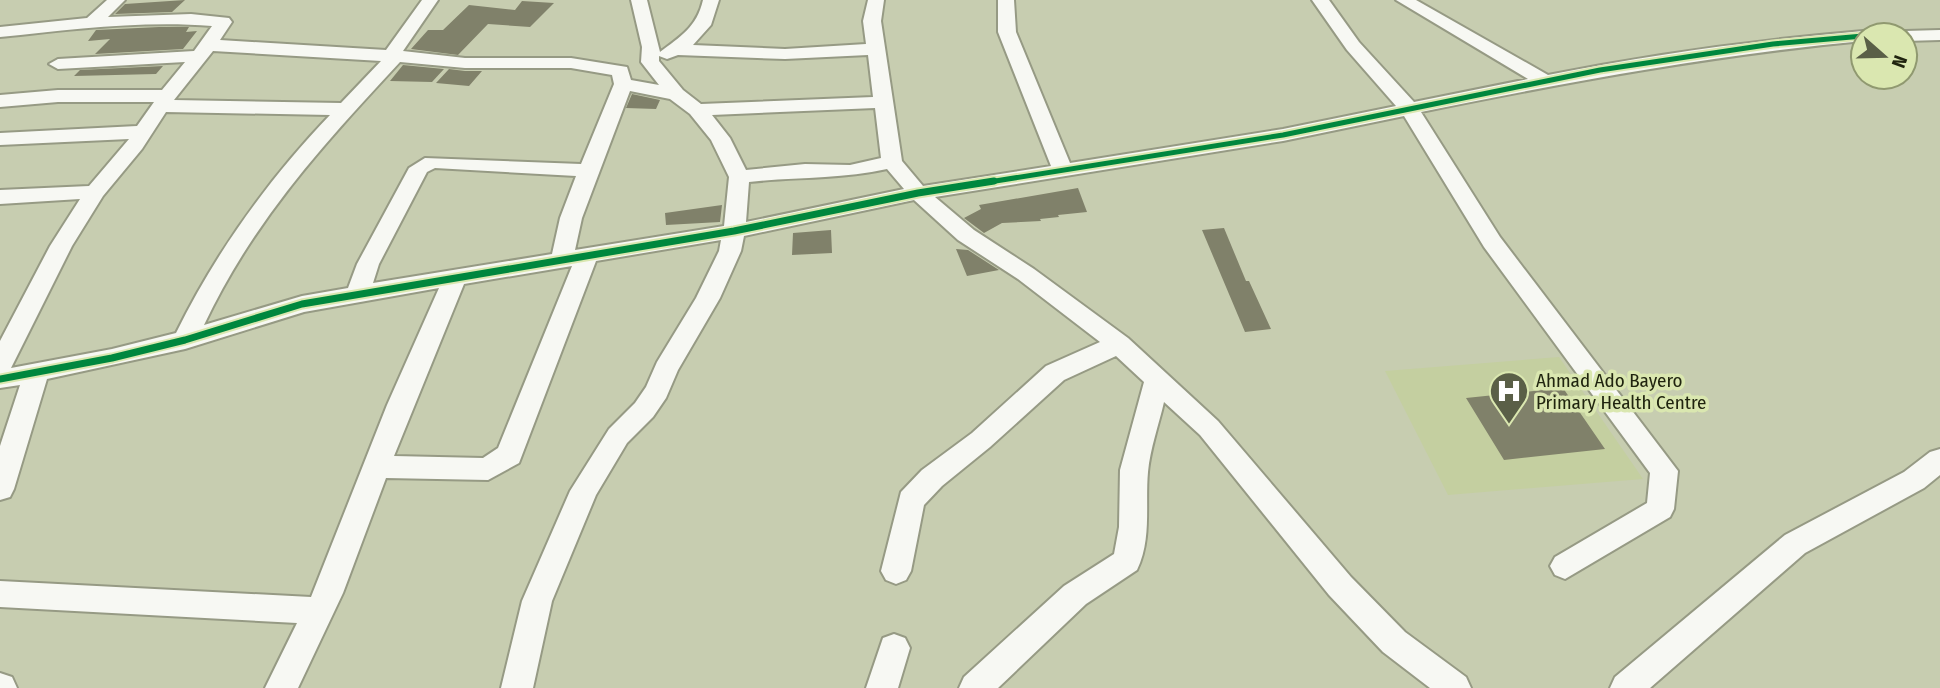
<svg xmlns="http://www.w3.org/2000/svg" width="1940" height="688" font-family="'Fira Sans Condensed',sans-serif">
  <rect width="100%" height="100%" fill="#c7cdb0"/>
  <!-- built -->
  <path fill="#c4cfa0" d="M1559 357 1643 479 1448 495 1385 371Z"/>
  <!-- building -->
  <path fill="#80816a" d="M185 0 172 12 115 14 125 4Z
    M522 1 554 3 530 27 488 24 458 55 411 49 428 30H443L469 5 515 10Z
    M159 27H189L186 32 197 31 183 49 95 54 110 39 88 41 96 30Z
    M403 65 444 69 432 82 390 81Z
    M163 66 156 74 74 76 80 70Z
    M449 69 465 71H482L469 86 436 83Z
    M632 94 660 100 656 109 626 108Z
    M1078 188 1087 212 1058 215 1059 217 1040 219 1041 221 1002 223 984 233 964 218 981 209 979 205Z
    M722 205 720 222 666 225 665 213Z
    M1224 228 1246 281H1249L1271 329 1245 332 1202 230Z
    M831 230 832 253 792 255 793 233Z
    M956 249 968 250 999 270 967 276Z
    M1563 388 1605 449 1504 460 1466 398Z"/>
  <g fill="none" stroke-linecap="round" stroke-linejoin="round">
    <!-- minor casing -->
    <g stroke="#969a84" stroke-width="4">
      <path id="minor" d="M107 0H125L108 17 191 14 229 18 232 22 220 40 386 50 422 0H438L403 51 465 58H571L627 67 631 80 659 85 641 62 642 47 631 0H647L660 52C680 37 697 27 703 0H719L711 25 693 45 785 49 866 44 863 21 868 0H884L881 21 902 161 923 186 1051 166 998 32V0H1014L1016 32 1070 163 1283 129 1396 106 1347 50 1312 0H1329L1359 42 1414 102 1528 79 1396 0H1416L1548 75C1652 54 1757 40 1863 31L1871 35H1863V41C1714 55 1568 82 1421 112L1500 237 1678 471 1674 509 1670 517 1565 579 1555 575 1550 566 1555 557 1647 503 1650 473 1484 247 1404 116 1283 141 935 197 974 230 1034 269 1128 338 1218 421 1351 577 1405 632 1466 677 1471 688H1430L1383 652 1329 595 1200 435 1164 402C1159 424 1150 449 1148 472 1145 504 1152 539 1137 570L1086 604 998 688H959L964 677 1064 586 1114 554 1119 527 1120 470 1144 382 1116 356 1064 380 990 447 942 486 924 505 911 571 906 580 896 584 886 580 881 571 901 492 922 470 972 433 1046 366 1100 342 1018 279 958 240 914 200 744 236 741 251 720 298 678 370 666 398 653 417 627 443 596 495 552 601 533 688H501L522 601 570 491 609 429 635 403 646 387 657 362 696 298 719 251 721 240 596 261 519 463 488 480 386 478 343 593 298 688H265L297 623 0 607V581L311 597 387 405 439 288 304 312 185 349 47 379 14 489 10 497 0 500V446L20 385 0 388V341L50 246 80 199 0 204V190L89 186 129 139 0 145V133L137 126 154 102H58L0 107V95L58 90H162L185 62 58 69 49 64 58 59 194 51 212 26C142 20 69 30 0 37V27L87 18ZM213 51 381 61 341 103 174 100ZM678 55 785 59 868 55 873 97 701 104 683 90 659 61V56L667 59ZM400 62 465 68H571L612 75 614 84 581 164 425 158 409 168 357 264 348 288 302 296 204 325C253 221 322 146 400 62ZM630 91 670 99 690 114 711 140 729 177 724 226 575 250 582 218ZM875 108 881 158 850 165 805 164 746 170 730 138 712 115ZM166 112 330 115C268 180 216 252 176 333L112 349 11 368 72 246 103 196 142 149ZM435 168 576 176 560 218 552 254 373 283 379 264 427 172ZM887 169 904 189 746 222 749 182C795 177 842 179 887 169ZM572 266 498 448 483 458 394 456 464 284Z
        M1940 30V40L1905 41V35H1897L1905 31Z
        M1940 449V475L1924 488 1805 553 1650 688H1610L1615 677 1785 535 1904 472 1930 452Z
        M894 634 905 638 910 648 898 688H866L883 638Z
        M0 673 12 677 17 688H0Z"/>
    </g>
    <!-- minor -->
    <use href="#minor" fill="#f7f8f3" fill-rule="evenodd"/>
    <!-- cycleway-far1 casing -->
    <g stroke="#dae7b0" stroke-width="9">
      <path id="cycleway-far1" d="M983 183 1283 135 1600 70 1773 44 1863 36"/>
    </g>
    <!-- cycleway casing -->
    <g stroke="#dae7b0" stroke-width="11">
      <path id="cycleway" d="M0 379 112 358 185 340 302 304 734 231 918 193 994 181"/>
    </g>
    <!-- cycleway-far1 -->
    <use href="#cycleway-far1" stroke="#00873e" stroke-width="5"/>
    <!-- cycleway -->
    <use href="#cycleway" stroke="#00873e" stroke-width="7"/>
  </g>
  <!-- icons -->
  <defs>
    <g id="hospital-pin" transform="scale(2.0125)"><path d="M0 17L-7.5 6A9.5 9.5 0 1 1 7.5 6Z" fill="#5a5f47" stroke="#dae7b0"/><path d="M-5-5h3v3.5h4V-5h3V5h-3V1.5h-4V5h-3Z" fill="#fff"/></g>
  </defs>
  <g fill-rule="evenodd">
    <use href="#hospital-pin" x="1509" y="391"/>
  </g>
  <g text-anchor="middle" stroke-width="7" stroke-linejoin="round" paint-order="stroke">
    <!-- poi labels -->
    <g font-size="19" fill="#20240f" stroke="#dae7b0" text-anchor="start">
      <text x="1536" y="387">Ahmad Ado Bayero<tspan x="1536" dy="22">Primary Health Centre</tspan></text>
    </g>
  </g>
  <!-- north arrow -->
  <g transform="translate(1884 56) rotate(110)"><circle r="33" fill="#dae7b0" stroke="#909970" stroke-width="2"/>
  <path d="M0-5L12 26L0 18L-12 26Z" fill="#5a5f47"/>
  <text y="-10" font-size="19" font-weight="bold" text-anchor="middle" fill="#20240f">N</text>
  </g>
</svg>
